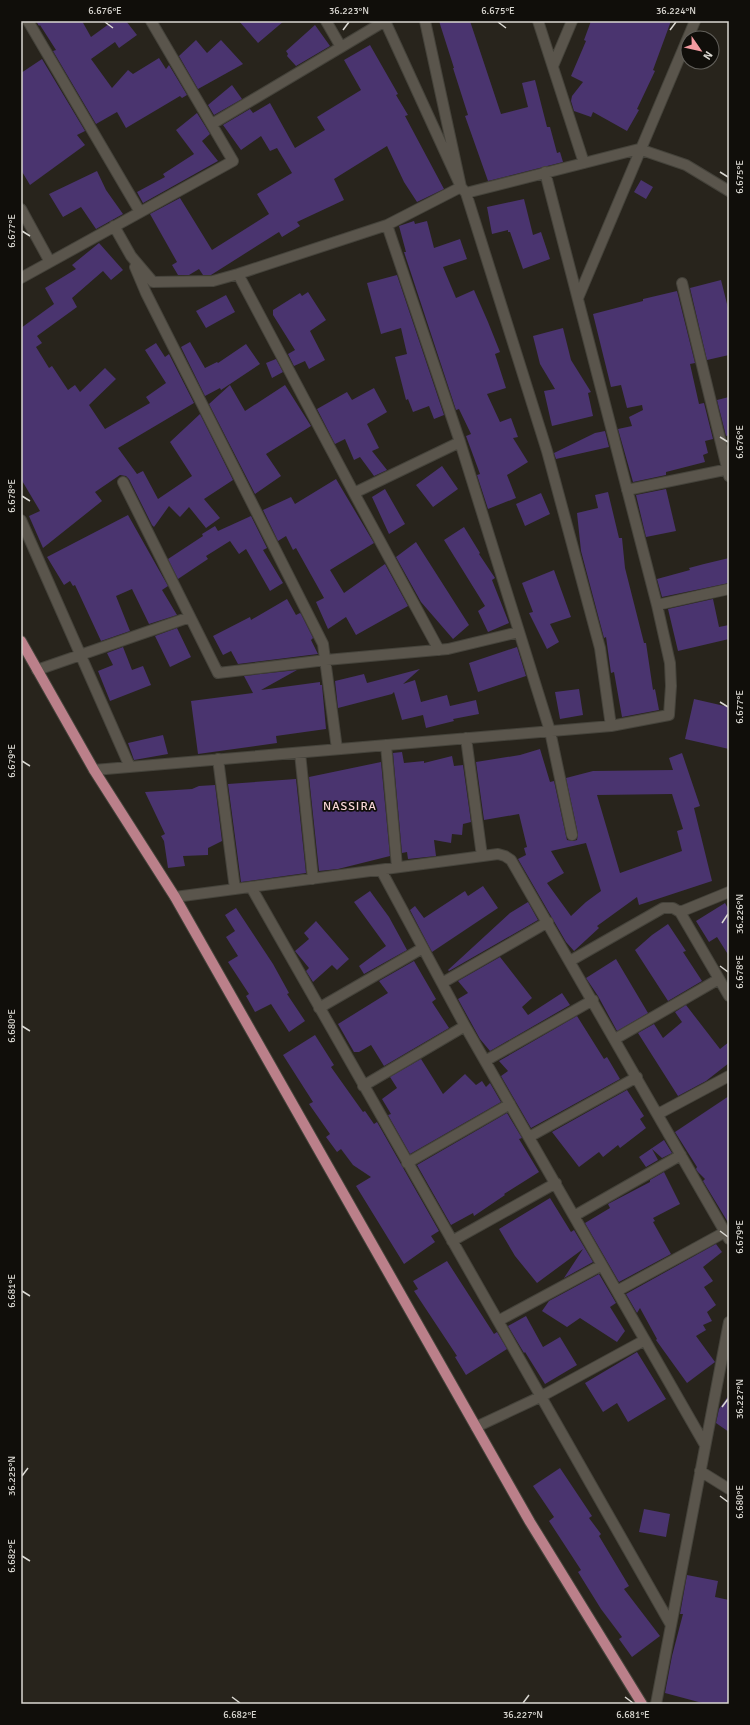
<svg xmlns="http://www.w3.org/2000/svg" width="750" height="1725" font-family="Signika,sans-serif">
  <rect width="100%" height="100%" fill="#28241c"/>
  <!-- building -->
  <path fill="#4a346f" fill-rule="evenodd" d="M36 21H82L91 37 113 21H126L137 35 119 48 115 42 91 59 112 88 128 70 133 74 159 58 166 69 169 65 187 95 182 98 180 96 126 128 117 112 96 124 53 51 56 50 40 25 39 26Z
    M239 21H284L258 43Z
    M439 21H470L501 114 528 107 522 83 535 80 547 127H550L557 153 560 152 563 162 488 181 465 116 468 115 453 68H454Z
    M591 21H671L653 70 655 71 637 109 639 110 627 131 593 112 591 117 574 111 571 101 572 96 583 82 571 76 586 41 584 40Z
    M315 25 330 46 296 66 287 56 288 54 286 51Z
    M196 40 207 53 221 40 243 64 198 89 179 56Z
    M370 45 398 94 396 95 408 115 405 116 444 189 417 202 404 182 387 146 334 179 344 200 297 222 300 226 282 237 279 232 211 275H203L199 269 189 275H178L172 265 177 262 150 214 180 198 212 250 269 214 257 194 292 173 277 148 270 151 261 136 241 150 223 125 250 109 253 113 270 103 295 148 325 130 317 117 361 90 344 60Z
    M42 59 85 131 77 135 85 145 30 185 21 170V73Z
    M232 85 242 99 214 115 208 105Z
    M197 113 210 134 202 141 218 161 143 203 137 192 165 177 163 174 194 154 176 130Z
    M97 171 106 190 123 214 96 229 81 207 63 217 49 194Z
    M641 180 653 187 646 199 634 192Z
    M524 199 533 235 541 232 550 259 523 269 510 232H508V230L492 234 487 207Z
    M414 221 415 224 427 221 434 248 460 239 467 259 443 267 456 298 474 290 488 322 500 352 495 354 506 388 487 394 500 422 511 418 518 437 513 438 528 462 507 475 516 498 488 509 477 475 480 474 466 436 471 434 459 409 456 410 404 252H406L399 226Z
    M99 243 123 270 111 280 103 271 72 298 77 307 37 336 42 343 36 347 49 368 52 366 68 390 75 385 80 392 105 368 116 379 89 405 105 429 150 403 146 397 166 383 145 350 156 343 165 357 169 354 194 403 118 448 137 474 143 471 158 499 192 476 170 442 200 414 233 480 204 499 220 518 206 528 189 507 180 517 169 506 154 527 152 525 129 479 126 476 120 475 95 492 102 501 43 548 29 516 40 511 21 479V328L54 304 45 288 76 269 72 265Z
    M397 275 444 415 434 419 429 406 413 412 408 399 406 400 395 357 407 354 401 328 381 334 367 283Z
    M721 280 729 312V355L707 360 690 288Z
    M677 291 695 363 690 364 699 404 704 403 713 439 705 441 708 453 703 455 705 462 666 472V475L633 482 618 429 632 426 629 417 643 410 642 405 627 408 621 385 611 387 593 314 643 301V299Z
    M308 292 326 320 310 331 325 360 309 369 305 361 294 366 288 354 295 350 273 315V310L300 293 302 296Z
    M226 295 235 312 206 328 196 311Z
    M563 328 571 360 591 392 588 393 593 416 552 426 544 391 555 389 540 364 533 336Z
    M190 342 205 368 217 362 218 363 246 344 260 364 221 390 220 388 205 396 181 347Z
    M276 359 283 372 272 378 266 363Z
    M230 385 245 411 285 385 311 426 266 454 281 476 255 494 209 404Z
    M374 388 387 412 367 424 379 448 372 451 387 470 374 476 360 457 354 460 345 439 335 444 317 409 347 392 352 400Z
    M729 397V435L726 436 717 400Z
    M605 431 609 447 556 459 554 453 595 433Z
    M442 466 458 489 433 507 416 485Z
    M336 479 374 543 330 570 344 593 385 564 408 606 356 635 346 617 328 629 316 602 324 598 296 548 293 550 286 536 278 541 263 510 291 497 295 504Z
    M385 489 405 524 389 534 372 497Z
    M666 489 676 531 646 537 636 495Z
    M608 492 619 538H622L625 568 644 643H646L653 690 655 689 659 710 622 717 614 672 611 673 606 637 604 638 581 551 577 513 598 508 595 495Z
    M541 493 550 514 525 526 516 504Z
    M128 515 168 586 162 590 177 615 149 624 132 589 116 596 130 631 101 641 75 585 73 586 70 581 64 585 47 557Z
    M251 516 267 548 263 550 283 583 270 591 246 549 239 554 230 541 206 556 208 559 178 579 168 559 203 536 202 534 215 526 218 531Z
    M464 527 480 553 479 554 495 578 492 580 509 623 488 632 478 611 485 606 444 540Z
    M416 542 469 625 453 639 421 602 396 557Z
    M729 558V583L662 597 657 579 690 570 689 568 704 564Z
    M554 570 571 617 550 624 559 642 547 649 529 613 533 612 522 583Z
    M287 599 296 615 300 613 301 614 313 638 311 640 318 654 238 664 231 651 223 655 213 636 250 617 251 620Z
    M713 599 719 627 729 625V639L678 651 668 609Z
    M177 628 191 657 170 667 155 636Z
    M123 647 132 670 143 666 151 685 110 701 98 671 113 665 107 653Z
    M517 647 526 676 478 692 469 663Z
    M420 669 403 684 415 680 421 702 447 695 450 706 476 700 479 714 453 719 454 721 426 728 423 715 402 720 394 692 392 694 338 708 335 681 364 674 367 683Z
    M297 670 261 690 320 682V685H322L326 729 276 736 277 743 198 754 191 701 253 693 244 676Z
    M579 689 583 715 560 719 555 692Z
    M694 699 729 707V749L685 739Z
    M163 735 168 754 134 760 128 743Z
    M540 749 550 782 554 781 566 836 567 840 573 841 577 840 578 834 566 778 593 771 673 770 669 758 682 753 700 806 694 808 712 881 639 905 637 897 597 926 599 928 574 951 566 942 518 859 526 855 524 848 527 847 519 814 484 820 476 762 520 755ZM672 794 683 829 677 831 682 851 620 873 597 795ZM586 843 601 891 586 902 571 916 547 883 564 873 551 851Z
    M402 752 404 763 424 761V763L452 756 454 766 463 765 471 822 463 824 462 835 452 834 451 843 434 840 436 856 408 859 407 852 402 853 393 753Z
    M381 762 390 856 338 869 319 871 309 777Z
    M296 779 306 873 241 882 228 784Z
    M215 785 222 841 208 848V855L183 856 185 866 168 868 164 841 161 836 165 834 145 792 192 789 199 786Z
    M483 886 498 908 432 952 410 910 415 906 424 918 465 891 468 896Z
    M370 891 389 917 407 950 364 974 359 966 386 946 354 902Z
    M528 902 538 920 449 971 448 970 510 913Z
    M725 903 729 910V956L717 937 709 942 696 921Z
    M236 908 273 964 289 993 287 994 305 1021 289 1032 271 1004 255 1012 246 996 249 994 228 962 238 956 226 937 235 931 225 915Z
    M316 921 349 959 337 970 332 965 313 982 306 971 309 968 295 951 309 939 304 933Z
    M668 924 686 951 683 952 702 981 668 1001 635 950 652 935Z
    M500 957 532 998 522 1007 528 1015 562 993 570 1005 490 1051 480 1039 458 999 468 993 458 981Z
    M616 959 648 1013 617 1031 598 996 586 978Z
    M414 961 436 999 432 1002 449 1028 384 1066 371 1045 359 1052H354L338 1024 388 993 379 981Z
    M686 1005 720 1049 729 1042V1063L706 1081 678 1096 638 1033 654 1024 663 1038 682 1022 675 1012Z
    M577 1016 604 1059 607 1057 620 1079 531 1128 501 1076 508 1071 499 1061Z
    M315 1035 334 1065 331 1067 363 1112 365 1111 374 1124 377 1122 439 1231 431 1236 435 1242 404 1264 356 1186 371 1177 353 1165 341 1149 337 1152 326 1137 330 1134 309 1104 313 1102 283 1055Z
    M421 1059 443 1094 465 1074 476 1085 482 1081 486 1087 490 1083 501 1102 410 1154 388 1115 391 1114 382 1099 397 1088 390 1077Z
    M627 1090 644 1116 640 1119 646 1128 620 1148 618 1145 603 1157 599 1152 579 1167 552 1132Z
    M729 1096V1224L703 1181 705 1179 698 1172 696 1169 697 1167 675 1132Z
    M507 1113 522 1138 519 1139 539 1172 504 1194 505 1195 474 1216 473 1213 451 1225 417 1165Z
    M664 1140 672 1153 662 1158 652 1149 658 1160 646 1167 639 1157Z
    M664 1172 680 1204 653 1218 655 1221 653 1222 671 1254 619 1282 585 1223 610 1208 608 1204 650 1182V1180Z
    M550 1198 571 1232 574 1230 593 1262 564 1278 583 1249 537 1283 515 1256 499 1229Z
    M716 1244 722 1252 703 1267 713 1281 704 1287 716 1305 707 1312 712 1321 703 1325 706 1330 696 1336 715 1362 687 1383 656 1340 657 1339 640 1308 637 1313 626 1294Z
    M447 1261 494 1334 497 1332 507 1349 466 1375 455 1357 457 1356 414 1291 418 1289 413 1281Z
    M599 1274 616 1303 610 1307 625 1331 617 1342 580 1318 567 1327 542 1311 549 1301Z
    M526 1316 543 1347 560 1337 577 1365 545 1384 525 1352 524 1353 508 1326Z
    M637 1352 666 1399 628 1422 617 1403 603 1412 585 1383Z
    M729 1395V1432L716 1423 719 1409Z
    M560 1468 592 1516 589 1518 601 1534 599 1536 629 1586 624 1589 660 1636 632 1657 619 1639 622 1637 601 1609 578 1572 581 1570 549 1521 554 1517 533 1486Z
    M644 1509 670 1514 666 1537 639 1532Z
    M687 1575 718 1581 715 1597 729 1600V1704H706L665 1693 672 1656 683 1614H680Z"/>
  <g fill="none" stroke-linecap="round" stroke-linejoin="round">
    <!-- minor casing -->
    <g stroke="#45433b" stroke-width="12">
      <path id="minor" d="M28 21 140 212
        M326 21 341 47
        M385 21 461 187 466 193 547 451 600 648 611 726
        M538 21 584 163
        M553 66 572 21
        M212 124 385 21
        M466 193 639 149 686 165 729 191
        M21 209 50 262
        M387 225 460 442 550 731 572 835
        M114 226 131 256 153 282 213 281 238 274 387 225 461 187 425 21
        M135 267 146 293 323 644 337 749
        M238 274 354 493 439 650
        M21 278 233 161 151 21
        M682 283 729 476
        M578 298 695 21
        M123 482 218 673 326 660 448 649 519 632
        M627 490 729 469
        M354 493 460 442
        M21 520 130 767
        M657 605 729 589
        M37 670 190 617
        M466 738 482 856
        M386 745 397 867
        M300 753 313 879
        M218 759 235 889
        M94 770 611 726 669 715 671 686 670 663 657 605 545 172
        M381 870 465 1026 705 1445
        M251 887 671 1625
        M175 897 498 854 505 856 511 860 729 1239
        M680 912 729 892
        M570 961 663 908H673L680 912 729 996
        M442 983 548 922
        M319 1008 423 948
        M615 1039 719 979
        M485 1061 593 1000
        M363 1086 465 1026
        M658 1114 729 1076
        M529 1137 637 1077
        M407 1163 510 1104
        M574 1216 681 1155
        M452 1241 556 1183
        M617 1291 725 1232
        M498 1321 602 1265
        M476 1427 542 1396 645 1340
        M700 1471 729 1489
        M656 1704 729 1322"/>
    </g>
    <!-- major casing -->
    <g stroke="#45433b" stroke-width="12">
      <path id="major" d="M21 641 94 770 175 897 530 1522 642 1704"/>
    </g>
    <!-- minor -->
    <use href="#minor" stroke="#5a554c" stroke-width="10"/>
    <!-- major -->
    <use href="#major" stroke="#bb808a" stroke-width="10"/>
  </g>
  <!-- ticks -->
  <path fill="none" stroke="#dad8d2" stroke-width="1.5" d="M105 22 113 28M498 22 506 28M343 30 349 22M670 30 676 22M720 172 728 177M22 231 30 236M720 437 728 442M22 496 30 501M720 702 728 707M22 761 30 766M722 923 728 914M720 966 728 972M22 1026 30 1031M720 1231 728 1237M22 1291 30 1296M722 1407 728 1399M22 1476 28 1468M720 1496 728 1502M22 1556 30 1561M232 1697 240 1703M625 1697 633 1703M523 1703 529 1695"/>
  <g text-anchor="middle" stroke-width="3.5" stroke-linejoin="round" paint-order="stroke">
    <!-- quarter labels -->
    <g font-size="12" letter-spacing="1" fill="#fad7d8" stroke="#100e0a">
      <text x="350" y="810">NASSIRA</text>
    </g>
  </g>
  <!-- border -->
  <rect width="750" height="1725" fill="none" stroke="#100e0a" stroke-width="44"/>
  <!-- north arrow -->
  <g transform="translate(700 50) rotate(124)"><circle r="19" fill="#100e0a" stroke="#615f5a"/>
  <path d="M0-3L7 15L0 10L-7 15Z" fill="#f49aa0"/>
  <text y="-6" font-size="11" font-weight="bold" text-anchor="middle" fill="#dad8d2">N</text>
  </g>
  <rect x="22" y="22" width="706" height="1681" fill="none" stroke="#dad8d2" stroke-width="1.5"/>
  <g font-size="10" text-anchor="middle" fill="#dad8d2">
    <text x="105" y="14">6.676°E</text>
    <text x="349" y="14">36.223°N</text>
    <text x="498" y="14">6.675°E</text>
    <text x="676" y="14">36.224°N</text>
    <text transform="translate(739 177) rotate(-90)" y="4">6.675°E</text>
    <text transform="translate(11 231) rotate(-90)" y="4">6.677°E</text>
    <text transform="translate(739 442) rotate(-90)" y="4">6.676°E</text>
    <text transform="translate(11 496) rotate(-90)" y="4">6.678°E</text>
    <text transform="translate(739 707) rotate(-90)" y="4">6.677°E</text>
    <text transform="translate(11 761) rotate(-90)" y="4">6.679°E</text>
    <text transform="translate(739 914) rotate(-90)" y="4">36.226°N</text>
    <text transform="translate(739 972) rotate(-90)" y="4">6.678°E</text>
    <text transform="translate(11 1026) rotate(-90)" y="4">6.680°E</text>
    <text transform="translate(739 1237) rotate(-90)" y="4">6.679°E</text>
    <text transform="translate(11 1291) rotate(-90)" y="4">6.681°E</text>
    <text transform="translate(739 1399) rotate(-90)" y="4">36.227°N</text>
    <text transform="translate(11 1476) rotate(-90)" y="4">36.225°N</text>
    <text transform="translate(739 1502) rotate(-90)" y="4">6.680°E</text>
    <text transform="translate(11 1556) rotate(-90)" y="4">6.682°E</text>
    <text x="240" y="1718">6.682°E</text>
    <text x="523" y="1718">36.227°N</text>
    <text x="633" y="1718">6.681°E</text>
  </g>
</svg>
